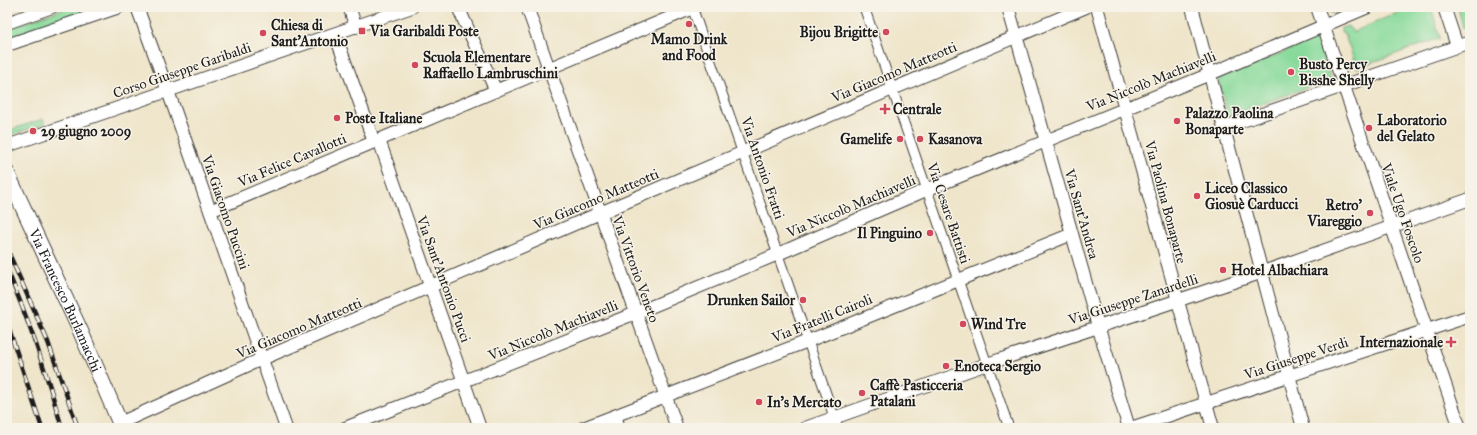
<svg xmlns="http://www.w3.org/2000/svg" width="1477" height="435" font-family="'IM FELL Great Primer',serif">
  <rect width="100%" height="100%" fill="#f7f3e8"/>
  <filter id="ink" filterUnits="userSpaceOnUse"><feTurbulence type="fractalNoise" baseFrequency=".025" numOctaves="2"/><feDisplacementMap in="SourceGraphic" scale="8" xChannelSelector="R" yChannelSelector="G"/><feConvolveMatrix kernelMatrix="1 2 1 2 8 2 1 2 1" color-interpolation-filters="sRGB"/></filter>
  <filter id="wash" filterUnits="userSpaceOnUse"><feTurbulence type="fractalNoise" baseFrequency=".012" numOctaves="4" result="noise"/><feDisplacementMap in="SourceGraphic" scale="16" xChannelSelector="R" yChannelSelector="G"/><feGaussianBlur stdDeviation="0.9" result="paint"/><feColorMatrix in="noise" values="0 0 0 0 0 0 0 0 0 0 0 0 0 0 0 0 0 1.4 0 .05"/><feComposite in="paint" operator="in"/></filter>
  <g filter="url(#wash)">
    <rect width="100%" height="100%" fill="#efe5ca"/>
    <!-- green -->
    <path fill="#88da9b" stroke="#527b5c" d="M68 7H99L7 40V29Z
      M1330 7H1338L1340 11 1332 14 1328 9Z
      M1411 7H1431L1440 38 1357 68 1344 33 1341 32V28L1348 26 1353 32Z
      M1458 7H1470V25L1463 28Z
      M1317 39 1331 79 1228 116 1218 78Z
      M43 119 45 124 7 136V131Z"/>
  </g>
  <g filter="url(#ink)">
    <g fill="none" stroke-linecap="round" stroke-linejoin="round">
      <!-- pedestrian casing -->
      <g stroke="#3c3a36" stroke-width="11">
        <path id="pedestrian" d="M692 7 838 428
          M864 7 1009 428"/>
      </g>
      <!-- minor casing -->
      <g stroke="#3c3a36" stroke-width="14">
        <path id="minor" d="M137 7 173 105 286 428
          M349 7 356 27
          M458 7 496 91
          M527 7 677 428
          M1008 7 1098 326 1129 428
          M1097 7 1213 428
          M1192 7 1303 428
          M1317 7 1460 428
          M1444 7 1457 46
          M7 23 52 7
          M335 34 374 142
          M7 45 119 7
          M1225 127 1470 42
          M379 140 480 428
          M7 146 412 7
          M210 211 695 7
          M615 416 619 428
          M120 423 255 362 600 213 1086 7
          M345 428 636 313 778 254 926 190 1210 74 1368 7
          M583 428 808 341 1072 234
          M805 428 987 364 1263 272 1470 199
          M1131 428 1470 316"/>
      </g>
      <!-- tertiary casing -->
      <g stroke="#3c3a36" stroke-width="17">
        <g id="tertiary">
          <path id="s1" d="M7 173 80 330 122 428"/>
        </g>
      </g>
      <!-- pedestrian -->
      <use href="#pedestrian" stroke="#fff" stroke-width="9"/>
      <!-- minor -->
      <use href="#minor" stroke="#fff" stroke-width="12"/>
      <!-- tertiary -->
      <use href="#tertiary" stroke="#fff" stroke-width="15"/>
      <!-- rail casing -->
      <g stroke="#1c1c1c" stroke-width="4.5">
        <path id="rail" d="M7 249 48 342 78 428
          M7 269C29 321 47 374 62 428
          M7 323 42 428"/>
      </g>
      <!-- rail -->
      <use href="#rail" stroke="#f7f3e8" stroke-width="3" stroke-dasharray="9" stroke-linecap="butt"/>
    </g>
  </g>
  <!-- markers -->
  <g fill="#d1495b" stroke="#f7f3e8" stroke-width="1.5">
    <circle cx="689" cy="24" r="4"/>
    <rect x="358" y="27" width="8" height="8" rx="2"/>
    <circle cx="886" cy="32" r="4"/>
    <circle cx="263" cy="33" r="4"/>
    <circle cx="415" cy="65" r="4"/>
    <circle cx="1291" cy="72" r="4"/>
    <path d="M883 103h4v4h4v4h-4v4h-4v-4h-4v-4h4z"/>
    <circle cx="337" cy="118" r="4"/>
    <circle cx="1177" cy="121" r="4"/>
    <circle cx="1369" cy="128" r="4"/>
    <circle cx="33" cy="131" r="4"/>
    <circle cx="900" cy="139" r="4"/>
    <circle cx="920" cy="139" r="4"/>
    <circle cx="1197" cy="196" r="4"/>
    <circle cx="1370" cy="213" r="4"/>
    <circle cx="930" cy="233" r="4"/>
    <circle cx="1223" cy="270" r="4"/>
    <circle cx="803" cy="300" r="4"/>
    <circle cx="963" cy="324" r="4"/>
    <path d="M1449 336h4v4h4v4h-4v4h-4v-4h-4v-4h4z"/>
    <circle cx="946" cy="366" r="4"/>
    <circle cx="862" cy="393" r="4"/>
    <circle cx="759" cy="402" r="4"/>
  </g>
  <g text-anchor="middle" stroke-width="3" stroke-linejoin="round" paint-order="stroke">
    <!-- poi labels -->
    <g font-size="14" font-weight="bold" fill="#1c1c1c" stroke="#f7f3e8" text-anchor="start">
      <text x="271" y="30">Chiesa di<tspan x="271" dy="16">Sant'Antonio</tspan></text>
      <text x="370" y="36">Via Garibaldi Poste</text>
      <text x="878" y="37" text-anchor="end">Bijou Brigitte</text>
      <text x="689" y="44" text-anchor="middle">Mamo Drink<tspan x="689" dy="16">and Food</tspan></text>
      <text x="423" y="62">Scuola Elementare<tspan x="423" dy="16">Raffaello Lambruschini</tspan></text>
      <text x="1299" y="69">Busto Percy<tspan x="1299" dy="16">Bisshe Shelly</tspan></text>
      <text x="893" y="114">Centrale</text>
      <text x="1185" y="118">Palazzo Paolina<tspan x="1185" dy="16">Bonaparte</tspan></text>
      <text x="345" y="123">Poste Italiane</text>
      <text x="1377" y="125">Laboratorio<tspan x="1377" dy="16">del Gelato</tspan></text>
      <text x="41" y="136">29 giugno 2009</text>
      <text x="892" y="144" text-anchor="end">Gamelife</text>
      <text x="928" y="144">Kasanova</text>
      <text x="1205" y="193">Liceo Classico<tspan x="1205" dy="16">Giosuè Carducci</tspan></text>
      <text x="1362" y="210" text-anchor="end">Retro'<tspan x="1362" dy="16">Viareggio</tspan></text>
      <text x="922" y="238" text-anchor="end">Il Pinguino</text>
      <text x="1231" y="275">Hotel Albachiara</text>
      <text x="795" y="305" text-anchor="end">Drunken Sailor</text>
      <text x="971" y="329">Wind Tre</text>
      <text x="1443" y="347" text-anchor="end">Internazionale</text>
      <text x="954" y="371">Enoteca Sergio</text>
      <text x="870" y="390">Caffè Pasticceria<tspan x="870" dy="16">Patalani</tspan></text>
      <text x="767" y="407">In's Mercato</text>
    </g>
    <!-- street labels -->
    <g font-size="14" fill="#1c1c1c" stroke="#f7f3e8">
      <text transform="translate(182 70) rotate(-19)" y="5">Corso Giuseppe Garibaldi</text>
      <text transform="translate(894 72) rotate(-23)" y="5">Via Giacomo Matteotti</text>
      <text transform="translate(1151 81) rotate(-22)" y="5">Via Niccolò Machiavelli</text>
      <text transform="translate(292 160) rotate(-23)" y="5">Via Felice Cavallotti</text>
      <text transform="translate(763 168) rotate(71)" y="5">Via Antonio Fratti</text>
      <text transform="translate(596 199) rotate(-23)" y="5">Via Giacomo Matteotti</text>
      <text transform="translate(1166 202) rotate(75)" y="5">Via Paolina Bonaparte</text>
      <text transform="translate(851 206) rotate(-23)" y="5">Via Niccolò Machiavelli</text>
      <text transform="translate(226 212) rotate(71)" y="5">Via Giacomo Puccini</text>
      <text transform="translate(949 213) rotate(71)" y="5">Via Cesare Battisti</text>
      <text transform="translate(1403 213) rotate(71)" y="5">Viale Ugo Foscolo</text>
      <text transform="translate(1082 214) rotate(74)" y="5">Via Sant'Andrea</text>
      <text transform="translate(636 269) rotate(70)" y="5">Via Vittorio Veneto</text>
      <text transform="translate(444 279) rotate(70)" y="5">Via Sant'Antonio Pucci</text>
      <text transform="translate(1133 299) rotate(-18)" y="5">Via Giuseppe Zanardelli</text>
      <text dy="5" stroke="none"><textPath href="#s1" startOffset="140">Via Francesco Burlamacchi</textPath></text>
      <text transform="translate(822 318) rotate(-22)" y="5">Via Fratelli Cairoli</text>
      <text transform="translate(299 328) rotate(-23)" y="5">Via Giacomo Matteotti</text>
      <text transform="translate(553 330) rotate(-22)" y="5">Via Niccolò Machiavelli</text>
      <text transform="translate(1296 358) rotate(-18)" y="5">Via Giuseppe Verdi</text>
    </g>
  </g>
  <!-- margin -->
  <rect width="1477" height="435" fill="none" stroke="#f7f3e8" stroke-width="24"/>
</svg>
